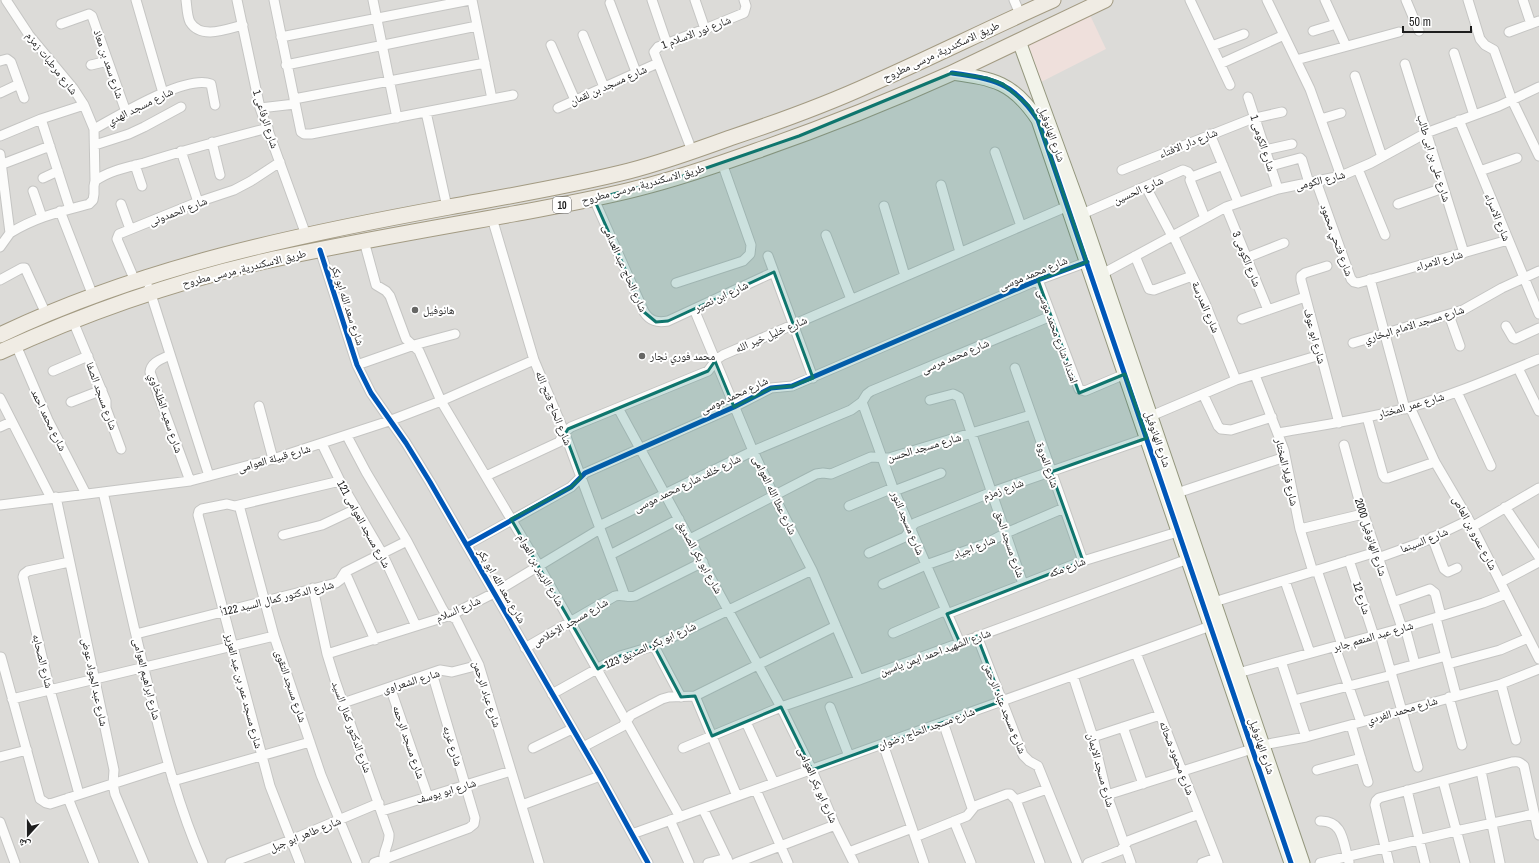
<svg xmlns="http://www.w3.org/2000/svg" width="1539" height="863" font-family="'Archivo Narrow','Noto Naskh Arabic',sans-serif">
  <rect width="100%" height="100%" fill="#edece7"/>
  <!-- residential -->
  <path fill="#dcdbd8" d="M0 0H1539V863H0Z"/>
  <!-- commercial -->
  <path fill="#efe0dc" d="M1090 15 1106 49 1041 82 1027 43Z"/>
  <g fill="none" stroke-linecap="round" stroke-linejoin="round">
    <!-- street casing -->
    <g stroke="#c5c5c3" stroke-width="11">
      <path id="street" d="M6 0 29 35 73 88 84 105 94 129 95 181 94 186V194L93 200 89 204C59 212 36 217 10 233
        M136 0 163 93
        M186 0C187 7 187 16 190 22 201 40 227 29 243 25
        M237 0 260 108 306 235
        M274 0 301 132 304 134H311L513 95
        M373 0 397 118
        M472 0 492 99
        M652 0 667 44
        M695 0 705 29
        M1014 0 1020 14
        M1190 0 1230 85
        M1267 0 1310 89 1341 176
        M1325 0 1346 46
        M1406 0 1419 31
        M1468 0 1480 39 1485 45 1494 50 1512 100 1539 156
        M1523 0 1531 24
        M610 3 636 72
        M61 24 89 14 92 16 126 112
        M1313 31 1336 24
        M1509 32 1539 21
        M583 35 604 87
        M281 37 470 0
        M551 45 575 100
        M1212 46 1244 34
        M1454 53 1474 115
        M1296 60 1399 32
        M0 61 7 59 11 62 24 98
        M1220 64 1284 35
        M1405 64 1464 253
        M91 65 108 61
        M286 65 477 26
        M1355 76 1382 157
        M0 93 19 84
        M1248 97 1278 189
        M294 99 485 63
        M260 108 295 104
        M558 108 658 63
        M426 112 447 207
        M41 119 70 209
        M1321 119 1341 113
        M1459 120 1539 314
        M94 129C118 116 186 74 211 84L215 105
        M1210 134 1238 202
        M0 136 41 119 84 105
        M212 142 220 175
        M95 145 129 134 144 127 181 107
        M1265 150 1292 144
        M181 151 198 202
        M692 151 654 52 658 47 705 29 744 13 746 6 744 0
        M995 152 1021 226
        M0 154 10 233 0 247
        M0 165 50 146
        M135 165 142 186
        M1271 166 1300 158 1302 160 1309 183
        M1358 169 1385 235
        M1122 170 1251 119 1282 112
        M1480 171 1517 158
        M43 178 58 171
        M95 181C108 171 128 167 144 163 185 150 226 139 268 128
        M1316 181 1351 279 1354 282 1358 283 1508 240
        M941 185 960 252
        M1146 187 1172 236
        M33 191 42 217
        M594 199 644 312C650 321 657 323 668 321L774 272
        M121 204 130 229
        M1398 204 1443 188
        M884 206 905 276
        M1226 207 1268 310
        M60 211 93 296
        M1082 214 1183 170 1188 172 1192 177
        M492 218 534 360 565 434 625 596
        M1205 218 1190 180 1192 177 1223 165
        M826 235 851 299
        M1173 235 1205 303 1236 380
        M364 241 376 285 386 291 390 296 406 339 419 351 441 401 539 566 680 817
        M320 250 357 365 371 393 406 443 430 482 600 776 648 863
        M768 256 813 378
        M1135 256 1149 289 1154 290 1192 276
        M1246 258 1284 243
        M1327 266 1305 273 1301 276V280L1339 423
        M1102 274 1226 207 1278 189 1341 176 1371 163 1426 133 1499 106 1539 87
        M1370 279 1405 409
        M0 280 22 268H25L46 314
        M1038 280 1079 389 1085 391 1125 374
        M135 281 117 239 119 234 198 202 234 190 251 181 280 162
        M676 283 743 261 750 254 751 245 722 163
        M149 288 209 476
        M694 309 753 451 774 496 812 570 859 680
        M1449 315 1460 346
        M1242 319 1305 297
        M73 321 106 401V408L121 449
        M1506 326 1513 338 1515 339 1539 328
        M1353 343 1463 310 1502 288 1539 271
        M16 345 48 420 86 494
        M170 355C162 359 151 362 150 372L190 481
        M357 365 414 345 455 334
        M1015 368 1083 561
        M1518 368 1539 411
        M53 371 88 356
        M1255 375 1284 450 1300 529 1313 572
        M1457 392 1491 466
        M1203 394 1218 426 1221 429 1231 430 1272 417
        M0 398 51 498
        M930 400 953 394 959 397 1023 584
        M71 402 102 390
        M862 402 893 488 960 643
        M259 406 273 459
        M1410 407 1435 462 1469 520 1539 659
        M618 408 781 707 812 770 835 825 854 863
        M1151 416 1236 380 1320 355
        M1367 417 1383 475 1385 478H1388L1435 462
        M0 427 11 422
        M1278 433C1322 425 1367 419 1410 407 1454 395 1497 376 1539 359
        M347 436 366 472 407 541 442 608 445 613 456 619 479 665 539 863
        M322 444 340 481 382 553 416 626
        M1344 445 1359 500 1402 628
        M486 476 559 442 566 431 571 427 708 371 717 359 723 355 1068 206
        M894 491 941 473
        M103 492C119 559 133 626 150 693 164 751 179 808 203 863
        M1177 493 1285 457
        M56 497 114 770 113 784 115 794 144 863
        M0 505 190 481 273 459 389 421 441 401 534 360
        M239 505 274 636 321 775 357 863
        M849 506 893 488
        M1505 507 1539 557
        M599 526 753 451 851 410 862 402 867 394 871 391 1051 316
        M1472 527 1539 488
        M1300 529 1363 514
        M283 535 322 525 356 509
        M1432 537 1444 569 1448 572 1457 568
        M690 539 816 474 823 473 831 474 871 457 889 458 1031 415
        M467 545 571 487 585 473 734 407 771 388 792 386 1038 280 1087 262
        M869 553 905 537C909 533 910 527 915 523L992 492 1147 438
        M610 555 679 519
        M1378 558 1425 541 1469 520
        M1349 560 1374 636
        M69 562 28 571 24 574 23 577 50 690 79 794
        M1317 570 1342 645
        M345 572 375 640
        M1285 581 1310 653
        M1501 582 1539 562
        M883 584 926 565 985 544 1006 533 1064 508
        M313 588 327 654 335 680 389 834C390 845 381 852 385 863
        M1214 602 1376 552
        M1393 602 1430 589 1435 593 1441 616
        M947 614 1083 561 1184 530
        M1436 618 1456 695
        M1405 627 1415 664
        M893 633 946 610
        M136 634 336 583 340 580 345 572 407 541
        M1380 634 1418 767
        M977 636 1023 755 1029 761 1038 766 1077 863
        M654 646 681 697
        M1335 647 1361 722
        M525 648 615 596C622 594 628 598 635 596L703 562
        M1136 653 1218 863
        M327 654 451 615 494 593 600 529
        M1 657 40 799 46 803 50 804 168 766
        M1281 661 1306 737
        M1448 664 1500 650 1528 638
        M1391 671 1446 656
        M1238 673 1402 628 1483 603 1506 594
        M1073 676 1093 737 1107 795 1131 863
        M1501 684 1516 740
        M390 687 428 797
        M552 694 620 656 654 646 812 570
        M695 696 737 796
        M1449 697 1462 745
        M12 699 274 636
        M1294 700 1392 675
        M343 703 440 670 452 672 479 665
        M830 707 849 756
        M746 722 774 783
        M943 722 972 808
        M1351 725 1368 782
        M1123 727 1143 784
        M1093 737 1160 715
        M883 744 924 863
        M1263 745 1306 737 1501 684 1539 669
        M583 747 623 726 631 715 662 699 669 697 695 696 836 626
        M533 748 572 729
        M683 748 781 707 859 680 1188 559
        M0 757 27 750
        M1317 770 1361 758
        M1481 771 1500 863
        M173 781 310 742
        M1443 781 1465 863
        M756 790 788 863
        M1407 790 1425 863
        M1107 795 1252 749
        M68 798 94 863
        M1016 800 1047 789
        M522 805 600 776
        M703 809 729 863
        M382 811 511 771
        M670 820 689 863
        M954 821 971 863
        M1320 821C1344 820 1343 844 1349 862
        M0 822 15 863
        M632 834 1216 624
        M915 837 967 816 975 806 1007 794H1010L1016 800 1040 863
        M849 852 912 828
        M230 863 291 840 379 803
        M300 863 270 786 198 515 199 511 202 509 227 504 235 506 340 481
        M374 863 469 828 474 824 475 818 432 673
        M708 863 727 858
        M736 863 835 825
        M1088 863 1121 850 1128 841 1199 814
        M1202 863 1216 858
        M1320 863 1456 831 1534 814
        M1389 863 1375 805 1376 801 1379 798 1512 762C1518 761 1520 762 1524 766L1539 835"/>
    </g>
    <!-- secondary casing -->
    <g stroke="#94977e" stroke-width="15">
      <path id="secondary" d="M1019 41 1082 214 1303 863
        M952 73C994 79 1013 82 1038 120L1291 863"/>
    </g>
    <!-- primary casing -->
    <g stroke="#a39b83" stroke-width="17">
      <path id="primary" d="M0 335C142 267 296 235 449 207 509 196 570 186 629 171 664 162 697 150 730 138 778 122 825 105 871 84 932 57 992 27 1053 0
        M0 352C85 313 174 282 265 261 347 243 430 229 513 214 555 206 597 199 639 188 679 178 717 165 756 151 822 128 888 102 952 73 1003 49 1054 24 1105 0"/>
    </g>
    <!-- street -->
    <use href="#street" stroke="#fcfcfb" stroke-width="9"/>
    <!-- secondary -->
    <use href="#secondary" stroke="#f2f3ea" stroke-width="13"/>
    <!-- primary -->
    <use href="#primary" stroke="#f0ece4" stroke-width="15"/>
    <!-- cycleway casing -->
    <g stroke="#fff" stroke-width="8">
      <path id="cycleway" d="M952 73C994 79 1013 82 1038 120L1291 863
        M320 250 357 365 371 393 406 443 430 482 600 776 648 863
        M467 545 571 487 585 473 734 407 771 388 792 386 1038 280 1087 262"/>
    </g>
    <!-- cycleway -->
    <use href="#cycleway" stroke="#0057b8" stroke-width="5"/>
  </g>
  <!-- marked area -->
  <path fill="#0f766e" fill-opacity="0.2" stroke="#0f766e" stroke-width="3" stroke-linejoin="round" d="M952 73 987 78 1003 84 1029 106 1038 120 1087 262 1038 280 1079 393 1125 374 1147 438 1051 472 1083 561 947 614 960 643 977 636 1002 701 812 770 781 707 712 736 695 696 681 697 654 646 620 656 598 669 511 519 571 487 581 477 565 434 568 429 708 371 715 361 734 407 771 388 792 386 813 378 774 272 668 321 656 322 644 312 594 199 683 176 799 136Z"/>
  <!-- markers -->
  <g fill="#666664" stroke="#fff" stroke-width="1.5">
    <circle cx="415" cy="310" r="4"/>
    <circle cx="642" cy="356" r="4"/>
  </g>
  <g text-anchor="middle" stroke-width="4" stroke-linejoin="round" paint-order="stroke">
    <!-- shield labels -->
    <rect fill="#fff" stroke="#626262" stroke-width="1" x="553" y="197" width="18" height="16" rx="3"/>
    <g font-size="10" font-weight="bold" fill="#1e1e1e">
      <text x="562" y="209">10</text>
    </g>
    <!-- street labels -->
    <g font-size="11" fill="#1e1e1e" stroke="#fff">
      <text transform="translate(696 32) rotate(-21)" y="4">شارع نور الاسلام 1</text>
      <text transform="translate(941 51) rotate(-25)" y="4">طريق الاسكندرية, مرسى مطروح</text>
      <text transform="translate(52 63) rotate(52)" y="4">شارع مرطبات زمزم</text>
      <text transform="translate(109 64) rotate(71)" y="4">شارع سعد بن معاذ</text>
      <text transform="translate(608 85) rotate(-24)" y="4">شارع مسجد بن لقمان</text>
      <text transform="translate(140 106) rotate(-26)" y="4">شارع مسجد الهدي</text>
      <text transform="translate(266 119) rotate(72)" y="4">شارع الرفاعى 1</text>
      <text transform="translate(1052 134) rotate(70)" y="4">شارع الهانوفيل</text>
      <text transform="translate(1188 143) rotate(-22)" y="4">شارع دار الافتاء</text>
      <text transform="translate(1263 143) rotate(72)" y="4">شارع الكومى 1</text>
      <text transform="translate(1434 158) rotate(73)" y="4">شارع على بن ابى طالب</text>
      <text transform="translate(1320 180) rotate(-14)" y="4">شارع الكومى</text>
      <text transform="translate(643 184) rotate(-15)" y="4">طريق الاسكندرية, مرسى مطروح</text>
      <text transform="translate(1138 190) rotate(-24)" y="4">شارع الحسين</text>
      <text transform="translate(178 211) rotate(-21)" y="4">شارع الحمدونى</text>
      <text transform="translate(1498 217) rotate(68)" y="4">شارع الاسراء</text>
      <text transform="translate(1337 240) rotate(70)" y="4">شارع فتحي محمود</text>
      <text transform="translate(1247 259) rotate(68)" y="4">شارع الكومى 3</text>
      <text transform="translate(1439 260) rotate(-16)" y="4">شارع الامراء</text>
      <text transform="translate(244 268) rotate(-14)" y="4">طريق الاسكندرية, مرسى مطروح</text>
      <text transform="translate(625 268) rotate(66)" y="4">شارع الحاج عبد العدامى</text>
      <text transform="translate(1033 273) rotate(-22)" y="4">شارع محمد موسى</text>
      <text transform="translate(721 296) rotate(-25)" y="4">شارع ابن نصير</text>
      <text transform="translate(348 305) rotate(72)" y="4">شارع سعد الله ابو بكر</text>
      <text transform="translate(1206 307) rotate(67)" y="4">شارع المدرسة</text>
      <text transform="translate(1414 324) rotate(-17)" y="4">شارع مسجد الامام البخاري</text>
      <text transform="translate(771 334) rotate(-23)" y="4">شارع خليل خير الله</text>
      <text transform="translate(1058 336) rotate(70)" y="4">امتداد شارع محمد موسى</text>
      <text transform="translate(1315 336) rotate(75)" y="4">شارع ابو عوف</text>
      <text transform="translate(955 356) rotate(-23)" y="4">شارع محمد مرسى</text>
      <text transform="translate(734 395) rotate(-25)" y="4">شارع محمد موسى</text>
      <text transform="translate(102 396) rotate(70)" y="4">شارع مسجد الصفا</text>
      <text transform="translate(1411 405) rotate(-16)" y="4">شارع عمر المختار</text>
      <text transform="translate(554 408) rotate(68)" y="4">شارع الحاج فتح الله</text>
      <text transform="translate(166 413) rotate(71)" y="4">شارع سعيد الطلخاوي</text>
      <text transform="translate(49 420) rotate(64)" y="4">شارع محمد احمد</text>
      <text transform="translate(1158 439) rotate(71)" y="4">شارع الهانوفيل</text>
      <text transform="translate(924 447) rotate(-16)" y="4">شارع مسجد الحسن</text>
      <text transform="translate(274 458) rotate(-16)" y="4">شارع قبيلة العوامى</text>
      <text transform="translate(1048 465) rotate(71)" y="4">شارع المروة</text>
      <text transform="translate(1287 472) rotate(77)" y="4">شارع فيلا المختار</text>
      <text transform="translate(687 483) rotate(-26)" y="4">شارع خلف شارع محمد موسى</text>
      <text transform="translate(1003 489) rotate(-20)" y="4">شارع زمزم</text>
      <text transform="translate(775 495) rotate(64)" y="4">شارع عطا الله العوامى</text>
      <text transform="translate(908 523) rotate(67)" y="4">شارع مسجد النور</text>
      <text transform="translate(364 524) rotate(61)" y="4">شارع مسجد العوامى 121</text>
      <text transform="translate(1475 533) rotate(62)" y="4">شارع عمرو بن العاص</text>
      <text transform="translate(1371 537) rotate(72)" y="4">شارع الهانوفيل 2000</text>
      <text transform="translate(1424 540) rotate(-22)" y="4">شارع السينما</text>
      <text transform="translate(1010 544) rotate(71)" y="4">شارع مسجد الحق</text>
      <text transform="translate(974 547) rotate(-22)" y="4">شارع اجياد</text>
      <text transform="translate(700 557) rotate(61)" y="4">شارع ابو بكر الصديق</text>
      <text transform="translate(1067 567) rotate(-21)" y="4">شارع مكه</text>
      <text transform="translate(541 570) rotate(60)" y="4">شارع الزبير بن العوام</text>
      <text transform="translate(502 586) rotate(60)" y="4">شارع سعد الله ابو بكر</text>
      <text transform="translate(277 598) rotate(-14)" y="4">شارع الدكتور كمال السيد 122أ</text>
      <text transform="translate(1362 598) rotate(72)" y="4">شارع 12</text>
      <text transform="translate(458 609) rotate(-24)" y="4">شارع السلام</text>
      <text transform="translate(570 622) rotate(-30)" y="4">شارع مسجد الإخلاص</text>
      <text transform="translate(1373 636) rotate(-16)" y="4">شارع عبد المنعم جابر</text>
      <text transform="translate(650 645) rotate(-24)" y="4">شارع ابو بكر الصديق 123</text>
      <text transform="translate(935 652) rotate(-20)" y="4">شارع الشهيد احمد ايمن ياسين</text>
      <text transform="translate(43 661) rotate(76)" y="4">شارع الصحابه</text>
      <text transform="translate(147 679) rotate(76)" y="4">شارع ابراهيم العوامى</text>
      <text transform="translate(411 681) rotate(-17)" y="4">شارع الشعراوى</text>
      <text transform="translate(95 682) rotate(78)" y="4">شارع عبد الجواد عوض</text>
      <text transform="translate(291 686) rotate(71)" y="4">شارع مسجد التقوى</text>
      <text transform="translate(244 691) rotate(75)" y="4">شارع مسجد عمر بن عبد العزيز</text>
      <text transform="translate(487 694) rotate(72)" y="4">شارع عباد الرحمن</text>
      <text transform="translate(1005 708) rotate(68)" y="4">شارع مسجد عباد الرحمن</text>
      <text transform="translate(1402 710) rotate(-16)" y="4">شارع محمد الفردي</text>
      <text transform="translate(352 727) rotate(70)" y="4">شارع الدكتور كمال السيد</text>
      <text transform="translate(926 728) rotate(-20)" y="4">شارع مسجد الحاج رضوان</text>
      <text transform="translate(409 742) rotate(71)" y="4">شارع مسجد الرحمه</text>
      <text transform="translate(453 746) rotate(73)" y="4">شارع غربه</text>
      <text transform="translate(1262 746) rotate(71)" y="4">شارع الهانوفيل</text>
      <text transform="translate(1177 758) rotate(69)" y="4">شارع محمود شحاته</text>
      <text transform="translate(1101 770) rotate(75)" y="4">شارع مسجد الايمان</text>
      <text transform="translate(818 785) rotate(66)" y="4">شارع ابو بكر العوامى</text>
      <text transform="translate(446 791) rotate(-17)" y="4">شارع ابو يوسف</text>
      <text transform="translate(305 834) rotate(-22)" y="4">شارع طاهر ابو جبل</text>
    </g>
    <!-- poi labels -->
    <g font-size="11" fill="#1e1e1e" stroke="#fff" text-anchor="start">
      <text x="423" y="314">هانوفيل</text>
      <text x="650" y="360">محمد فوري نجار</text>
    </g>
  </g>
  <!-- north arrow -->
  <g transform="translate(28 835) rotate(201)" stroke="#ffffff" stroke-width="3" paint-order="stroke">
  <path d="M0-3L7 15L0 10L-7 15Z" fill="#1e1e1e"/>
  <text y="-6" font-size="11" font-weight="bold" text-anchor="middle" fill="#1e1e1e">ش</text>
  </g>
  <!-- scale -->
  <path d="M1403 26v6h68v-6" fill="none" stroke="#1e1e1e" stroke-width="2"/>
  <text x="1409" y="26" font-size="12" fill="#1e1e1e" stroke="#ffffff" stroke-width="3" paint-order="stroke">50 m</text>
</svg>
